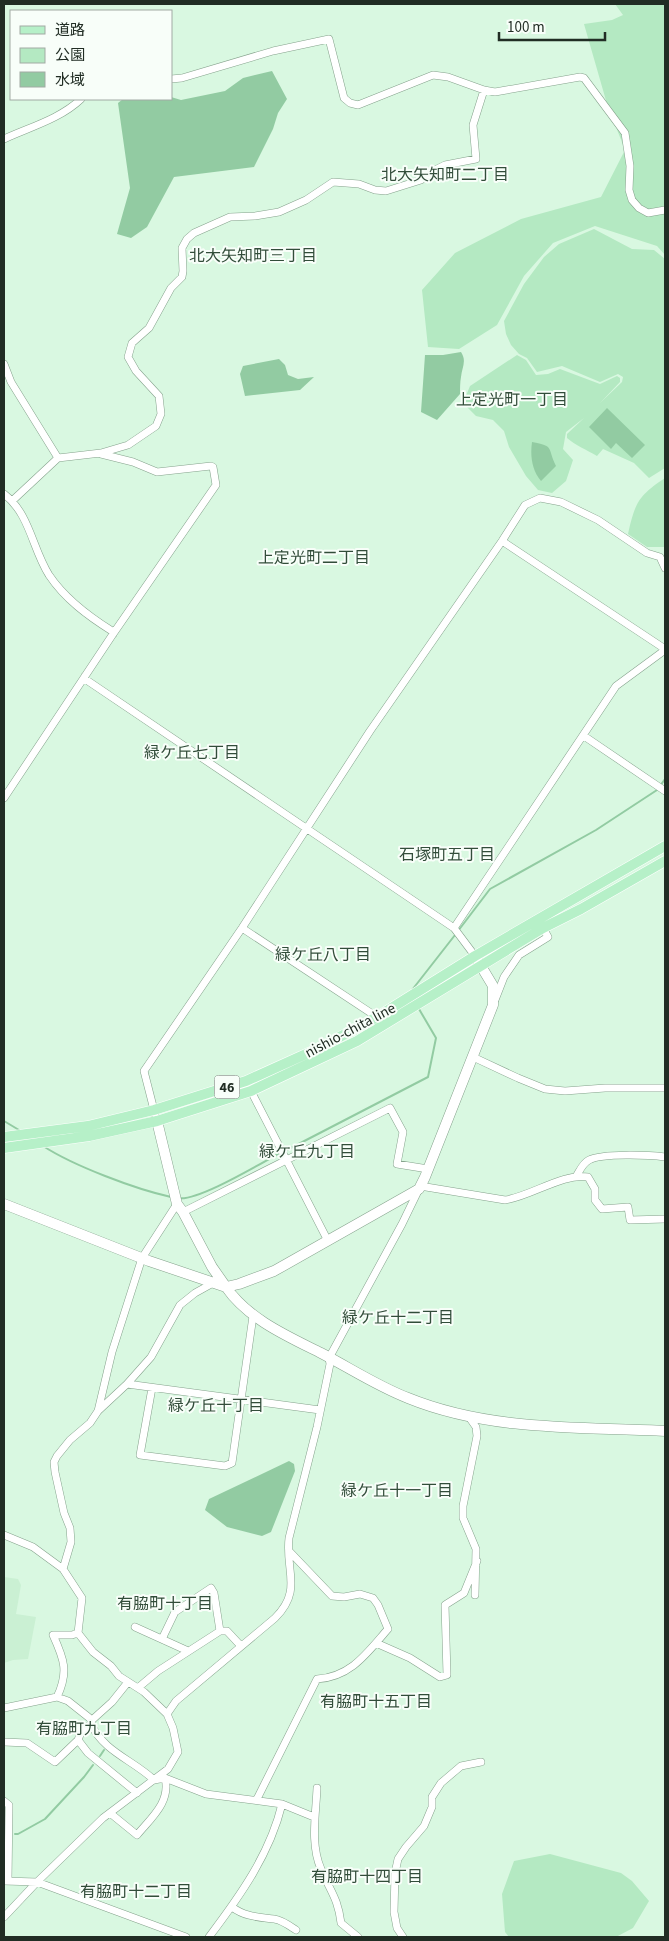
<svg xmlns="http://www.w3.org/2000/svg" width="669" height="1941" font-family="'Source Sans 3','Noto Sans JP',sans-serif">
  <rect width="100%" height="100%" fill="#d9f8e1"/>
  <!-- built -->
  <path fill="#caf0d3" d="M4 1577 18 1579 21 1585 16 1614 36 1617 28 1659 13 1660 4 1663Z"/>
  <!-- green -->
  <path fill="#b4e9c2" d="M615 4H665V255L657 246 595 226 553 243 524 276 497 325 459 349 428 347 422 290 455 253 521 219 601 197 625 150 607 104 584 24 612 20 623 15Z
    M594 229 632 249 654 250 665 259V468L649 478 634 463 603 449 597 456C587 450 575 445 567 438V434L584 418 566 432 563 449 573 460 566 481 552 493 538 490 526 476 509 447 504 431 493 420 476 416 463 403 470 386 517 355 526 360 536 375 548 374 560 369 600 384 617 376 620 378V382L600 403 622 382 623 377 618 374 600 382 562 366 537 372 527 358 519 354 511 345 506 334 504 321 524 284 544 257 559 244Z
    M665 478V547H647L628 534C635 503 638 496 665 478Z
    M550 1854 621 1873 632 1881 649 1901 633 1928 616 1937H509L505 1932 502 1894 514 1861Z"/>
  <!-- water -->
  <path fill="#92cba2" d="M272 71 287 99 278 113 273 129 254 167 174 177 147 227 131 238 117 234 130 188 118 103 123 99H171V97L181 100 225 91 243 78Z
    M461 352C467 361 462 367 461 377 460 382 460 389 460 394L437 420 421 412 425 355H443Z
    M279 359 285 365 288 375 298 379 314 377 300 390 245 396 240 374 243 366Z
    M607 408 645 445 632 458 616 443 611 449 589 427Z
    M532 442C555 446 547 448 556 466L541 481C532 470 530 456 532 442Z
    M289 1461 294 1464 295 1471 271 1532 262 1536 227 1527 205 1510 209 1499Z"/>
  <g fill="none" stroke-linecap="round" stroke-linejoin="round">
    <!-- stream -->
    <path stroke="#92cba2" stroke-width="2" d="M660 786 665 779
      M458 931 490 889 596 830 657 790
      M412 990 455 935
      M4 1121 19 1130
      M43 1146C74 1166 135 1189 171 1197
      M285 1151 428 1077 436 1038 419 1009
      M178 1198C197 1202 261 1163 280 1153
      M100 1756 104 1750
      M15 1834H18L45 1819 84 1777 93 1765"/>
    <!-- street casing -->
    <g stroke="#85a28c" stroke-width="8">
      <path id="street" d="M171 79 182 78 273 51 329 39 344 98 350 103 358 105 433 75 448 77 484 90 495 92 580 77 584 78 625 133 630 166 629 190 632 200 639 208 648 213 665 210
        M4 139C30 127 60 119 81 99
        M4 364 11 382 58 458
        M4 494C30 514 32 548 49 575 65 599 88 616 112 631L113 634
        M12 501 58 458 101 453 128 445 156 426 161 414 159 396 136 371 128 357 132 343 149 328 171 288 182 277 183 271 182 248 187 239 194 233 230 217 255 216 279 212 306 200 333 182 359 184 375 190 386 191 421 180 435 170 445 165 476 159 473 125 484 90
        M502 541 665 649
        M85 676V679L454 928 475 956
        M584 736 665 791
        M4 798 113 634 216 485 213 467 211 466 157 472 133 462 101 454
        M242 928 377 1017
        M454 928 616 686 665 650
        M495 1000 504 977 519 955 548 937 543 928
        M473 1057 518 1078 545 1089 565 1091 605 1088H665
        M251 1091 328 1241
        M155 1114 144 1071 242 928 370 731 502 541 525 505 540 498 561 502 598 520 647 553 660 557 665 568
        M577 1175C580 1170 583 1163 589 1160 603 1153 649 1155 665 1157
        M420 1186 505 1200C532 1196 562 1173 588 1177L595 1189V1200L602 1209 628 1207 630 1220 665 1219
        M183 1212 390 1108 403 1132 397 1164 428 1169
        M127 1384 151 1357 180 1305 195 1293 213 1283
        M152 1388 140 1455 225 1466 232 1463 253 1316
        M98 1411 112 1352 142 1258 177 1204
        M469 1417 476 1427 477 1436 463 1506V1518L476 1549 475 1595
        M4 1535 33 1547 63 1569 82 1598 78 1633 93 1652 111 1666 119 1676 144 1692 167 1714 173 1728 178 1752 168 1769 103 1818 37 1882 4 1917
        M63 1569 71 1542 70 1528 64 1513 55 1472 54 1462 57 1456 70 1440 90 1423 98 1411 127 1384 320 1410
        M135 1627 188 1651
        M162 1639 175 1612 211 1588 214 1593 220 1631H227L241 1646
        M376 1643 410 1658 440 1677 447 1675 445 1605 464 1593 477 1561
        M139 1687 158 1671 220 1631
        M57 1697 68 1701 92 1720 91 1724C104 1752 133 1760 154 1780
        M4 1708 57 1697C69 1672 64 1659 53 1635H72L78 1633
        M167 1714 176 1701 275 1618C303 1590 285 1571 289 1538L317 1427 330 1364 329 1358 402 1224 419 1189
        M92 1720 112 1702 128 1682
        M78 1740 88 1753 137 1793
        M4 1742 27 1743 55 1762 78 1740 81 1732 91 1724
        M154 1780 165 1778 206 1794 282 1804 314 1817
        M317 1788C316 1814 310 1844 321 1869 330 1891 338 1898 341 1923L358 1937
        M257 1799 317 1679C351 1677 367 1653 388 1629L378 1605 373 1598 360 1594 344 1597 332 1596 289 1551
        M4 1801 9 1805 8 1881
        M110 1813 137 1835C151 1818 171 1802 165 1778
        M4 1881 37 1882 186 1937
        M232 1907C245 1917 259 1917 274 1919 282 1920 290 1926 296 1930
        M209 1937C240 1896 270 1854 282 1804
        M403 1937 397 1928 394 1912 395 1873 398 1859 406 1847 424 1826 432 1807V1797L441 1783 461 1766 481 1762"/>
    </g>
    <!-- secondary casing -->
    <g stroke="#85a28c" stroke-width="11">
      <path id="secondary" d="M157 1121 177 1204 183 1212 212 1267 226 1287 239 1284 274 1271 419 1189 425 1177 493 1005V986L475 956
        M4 1204 149 1261 226 1287C248 1319 287 1336 321 1353 350 1368 377 1386 408 1398 489 1431 579 1427 665 1431"/>
    </g>
    <!-- primary casing -->
    <g stroke="#fff" stroke-width="11">
      <path id="primary" d="M4 1137 88 1126 154 1110 246 1081 317 1049 377 1017 475 956 665 846
        M4 1148 89 1136 157 1121 251 1091 357 1041 543 928 581 909 665 861"/>
    </g>
    <!-- street -->
    <use href="#street" stroke="#fff" stroke-width="7"/>
    <!-- secondary -->
    <use href="#secondary" stroke="#fff" stroke-width="10"/>
    <!-- primary -->
    <use href="#primary" stroke="#b6f0c8" stroke-width="10"/>
  </g>
  <g text-anchor="middle" stroke-width="4" stroke-linejoin="round" paint-order="stroke">
    <!-- shield labels -->
    <rect fill="#f8fef9" stroke="#626c64" stroke-width="1" x="214.5" y="1075.5" width="25" height="23" rx="4"/>
    <g font-size="14" font-weight="bold" fill="#212d24">
      <text x="227" y="1092">46</text>
    </g>
    <!-- street labels -->
    <g font-size="15" fill="#212d24" stroke="#f8fef9">
      <text transform="translate(350 1030) rotate(-28)" y="5">nishio-chita line</text>
    </g>
    <!-- neighbourhood labels -->
    <g font-size="16" fill="#324d3a" stroke="#f8fef9">
      <text x="445" y="180">北大矢知町二丁目</text>
      <text x="253" y="261">北大矢知町三丁目</text>
      <text x="512" y="405">上定光町一丁目</text>
      <text x="314" y="563">上定光町二丁目</text>
      <text x="192" y="758">緑ケ丘七丁目</text>
      <text x="447" y="860">石塚町五丁目</text>
      <text x="323" y="960">緑ケ丘八丁目</text>
      <text x="307" y="1157">緑ケ丘九丁目</text>
      <text x="398" y="1323">緑ケ丘十二丁目</text>
      <text x="216" y="1411">緑ケ丘十丁目</text>
      <text x="397" y="1496">緑ケ丘十一丁目</text>
      <text x="165" y="1609">有脇町十丁目</text>
      <text x="376" y="1707">有脇町十五丁目</text>
      <text x="84" y="1734">有脇町九丁目</text>
      <text x="367" y="1882">有脇町十四丁目</text>
      <text x="136" y="1897">有脇町十二丁目</text>
    </g>
  </g>
  <!-- border -->
  <rect width="669" height="1941" fill="none" stroke="#212d24" stroke-width="10"/>
  <!-- legend -->
  <rect x="10" y="10" width="162" height="90" fill="#f8fef9" stroke="#a2aaa4"/>
  <rect x="20" y="26" width="25" height="8" fill="#b6f0c8" stroke="#a2aaa4"/>
  <text x="55" y="35" font-size="15" fill="#212d24">道路</text>
  <rect x="20" y="48" width="25" height="15" fill="#b4e9c2" stroke="#a2aaa4"/>
  <text x="55" y="60" font-size="15" fill="#212d24">公園</text>
  <rect x="20" y="72" width="25" height="15" fill="#92cba2" stroke="#a2aaa4"/>
  <text x="55" y="85" font-size="15" fill="#212d24">水域</text>
  <!-- scale -->
  <path d="M499 32v8h106v-8" fill="none" stroke="#212d24" stroke-width="2.5"/>
  <text x="507" y="32" font-size="15" fill="#212d24" stroke="#f8fef9" stroke-width="4" paint-order="stroke">100 m</text>
</svg>
